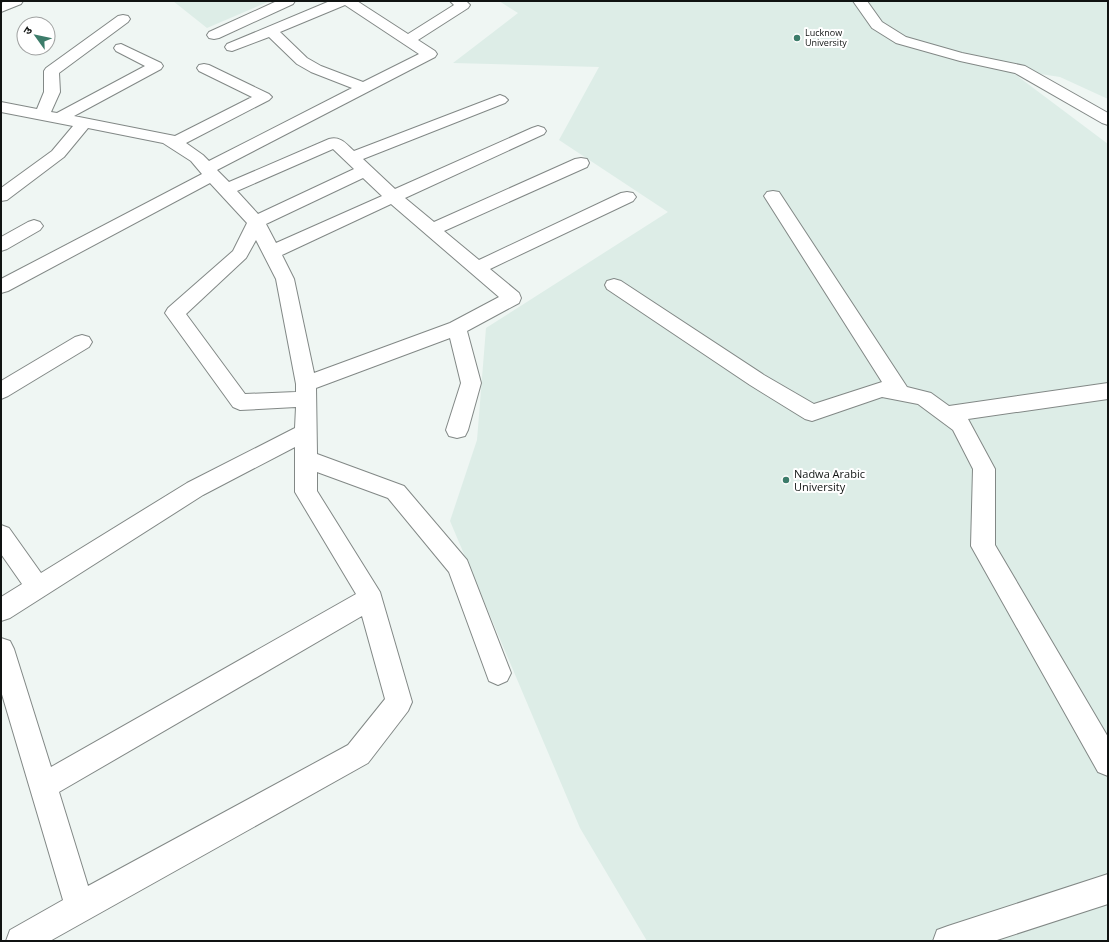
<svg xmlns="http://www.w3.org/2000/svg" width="1109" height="942" font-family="'Open Sans','Noto Sans Devanagari',sans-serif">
  <rect width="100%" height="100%" fill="#eff6f3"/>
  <!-- built -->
  <path fill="#ddede7" d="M173 1H270L207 28Z
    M499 1H1108V99L1060 77 1008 69 1108 144V941H647L580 828 450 521 477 440 486 328 668 212 559 140 599 67 453 63 518 13Z"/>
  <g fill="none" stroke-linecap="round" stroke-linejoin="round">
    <!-- minor casing -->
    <g stroke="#828886" stroke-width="2">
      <path id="minor" d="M5 1H23L21 4 1 12V3Z
        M277 1H295L293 4 219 38 214 39 209 38 207 35 209 32Z
        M330 1H357L408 34 454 5 450 1H466L470 5 468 8 418 40 435 51 437 54 435 57 217 170 229 182 329 139C341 136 346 144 354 151L500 95 505 97 508 100 505 103 363 159 395 189 532 128 538 126 544 128 546 131 544 134 405 198 434 222 575 159 581 158 587 159 589 163 587 167 444 231 479 260 621 193 627 192 633 193 636 197 633 201 490 269 519 293 521 298 519 303 467 331 481 383 468 430 465 436 457 438 449 436 446 430 461 383 450 338 316 388 317 454 404 486 467 560 511 673 507 681 498 685 489 681 449 572 388 498 317 472V491L380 592 412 702 408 711 368 763 50 941H6L10 930 63 900 1 691V638L10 641 14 649 51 767 356 594 295 492V447L203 495 10 618 1 621V597L22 584 1 554V525L9 528 41 573 187 483 295 428 296 407 240 410 233 407 165 313 168 308 233 251 247 223 210 183 8 291 1 293V279L202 174 191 161 163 143 88 128 64 157 7 200 1 201V188L52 151 73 126 1 112V102L37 109 44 92V71L46 68 118 16 123 15 128 16 130 19 128 22 59 73 60 92 51 112 57 113 145 66 116 51 114 48 116 45 121 44 161 63 163 66 161 69 74 116 175 136 252 97 199 71 197 68 199 65 204 64 209 65 269 94 272 97 269 100 186 143 203 155 209 161 352 88 311 72 297 64 269 37 232 51 227 50 225 47 227 44ZM345 5 419 54 363 82 321 66 307 58 280 32ZM333 149 354 169 258 214 237 191ZM363 178 382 196 276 243 266 224ZM391 204 499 297 450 323 314 373 294 279 282 255ZM256 240 276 279 296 384V392L245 394 186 314 246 258ZM362 616 385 699 348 745 88 886 59 792Z
        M853 1H867L882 22 906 37 962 53 1025 66 1108 113V125L1102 123 1015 73 960 61 896 43 872 28Z
        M773 191 779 192 907 387 931 393 949 406 1108 383V399L968 419 995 469V545L1108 737V776L1098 772 971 546 973 469 953 430 918 404 882 397 812 421 805 419 750 385 607 289 605 285 607 281 614 279 621 281 764 375 814 404 882 382 764 196 767 192Z
        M34 220 40 222 43 226 40 230 7 249 1 251V237L28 222Z
        M82 335 89 337 92 342 89 347 8 396 1 399V381L75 337Z
        M1108 874V904L994 941H933L937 930 948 926Z"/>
    </g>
    <!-- minor -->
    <use href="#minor" fill="#fff" fill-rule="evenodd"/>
  </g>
  <!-- markers -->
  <g fill="#3c7c6a" stroke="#fff" stroke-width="1.5">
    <circle cx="797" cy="38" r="4"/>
    <circle cx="786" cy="480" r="4"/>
  </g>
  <g text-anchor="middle" stroke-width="4" stroke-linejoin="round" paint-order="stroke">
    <!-- far-poi labels -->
    <g font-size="9" fill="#101312" stroke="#fff" text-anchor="start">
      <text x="805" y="36">Lucknow<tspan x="805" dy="10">University</tspan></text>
    </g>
    <!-- poi labels -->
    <g font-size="11" fill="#101312" stroke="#fff" text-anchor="start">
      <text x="794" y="478">Nadwa Arabic<tspan x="794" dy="13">University</tspan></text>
    </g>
  </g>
  <!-- border -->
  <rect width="1109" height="942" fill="none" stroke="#101312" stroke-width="4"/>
  <!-- north arrow -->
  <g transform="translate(36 36) rotate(303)"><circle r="19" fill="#ffffff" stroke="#9fa1a0"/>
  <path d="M0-3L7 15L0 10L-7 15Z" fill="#3c7c6a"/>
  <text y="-6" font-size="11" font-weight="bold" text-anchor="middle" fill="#101312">उ</text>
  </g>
</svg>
